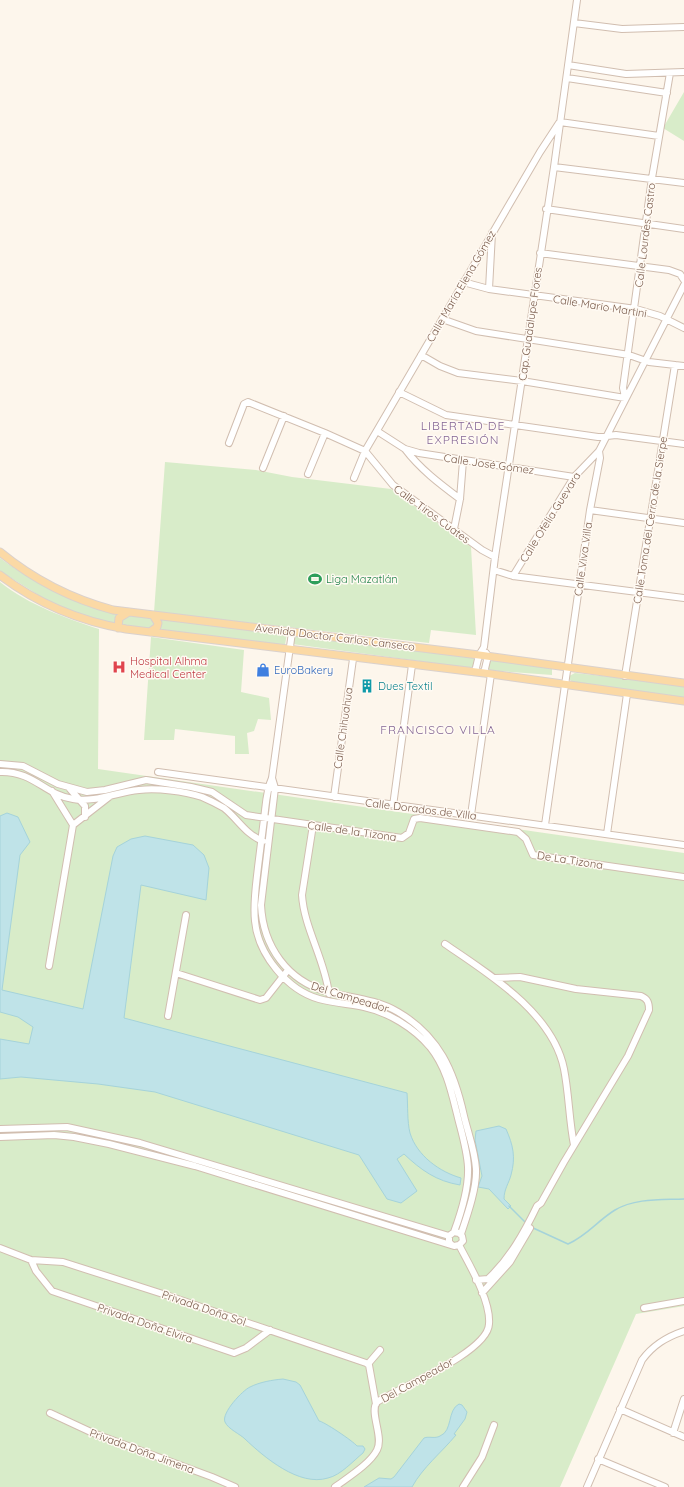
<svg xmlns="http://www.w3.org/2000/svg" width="684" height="1487" font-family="Quicksand,sans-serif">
  <rect width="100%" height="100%" fill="#fdf6ec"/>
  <!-- green -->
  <path fill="#d8ecc9" d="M684 92V141L663 128Z
    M165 462 256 470 292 477 391 489 471 547 476 635 431 630 429 643 154 612Z
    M0 558C38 586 83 607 130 616L287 633 285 645 117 626 84 616 48 601 0 571Z
    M0 582C29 605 65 618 99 629L98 769 684 853V1306L636 1314 560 1487H0Z
    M151 637 244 650 241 692 269 698 271 720 258 719 254 731 247 733 249 754H235V736L175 729 174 740H144Z
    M296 637H308L477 657 472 668 292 644 293 639Z
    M488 658 552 665V675L485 670Z
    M575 673 684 685V698L573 682 570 680 569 676Z"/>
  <!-- water -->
  <path fill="#bfe3e8" stroke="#a5d3da" d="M7 813 18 817 30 842 20 855 2 990 83 1009 113 856 117 847 131 839 145 836 193 845 204 855 209 868 206 900 141 885 124 1018 407 1093C408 1106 407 1121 410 1133 417 1156 440 1172 461 1178L460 1185C436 1181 421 1170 404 1154L397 1159 417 1191 401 1203 387 1199 359 1155 155 1092 98 1084 21 1077 0 1079V1039L29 1044 33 1027 18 1017 0 1012V816Z
    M499 1126 506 1129C513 1145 516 1157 511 1175 509 1183 504 1189 504 1199L511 1206 508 1209 489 1189 478 1187 482 1176 475 1140 476 1131Z
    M283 1379 296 1382 300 1385 319 1421C323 1421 353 1441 357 1446H363L365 1449 363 1453C353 1461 341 1475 328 1478 299 1487 264 1457 245 1439 240 1434 228 1429 225 1422 221 1413 243 1390 250 1387 260 1382 272 1380 283 1379Z
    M459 1404 462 1405 467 1412 465 1419 454 1434 456 1435C441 1453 423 1467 412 1487H364L379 1478 391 1479 394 1477 424 1438C429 1436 435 1439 440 1436 453 1431 447 1410 459 1404Z"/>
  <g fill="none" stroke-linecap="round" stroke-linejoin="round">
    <!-- stream -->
    <path stroke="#a5d3da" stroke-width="1.5" d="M509 1206 526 1223
      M531 1227 568 1244C588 1235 597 1221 615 1210 635 1198 661 1200 684 1199"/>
    <!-- minor casing -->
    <g stroke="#d1beb0" stroke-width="8">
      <path id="minor" d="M574 23 622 29 684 27
        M568 65 626 74 684 72
        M567 78 667 93
        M560 122 659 136
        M554 167 684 183
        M546 209 684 229
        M540 253 669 270 680 274 684 280
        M463 282 489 289 636 309 660 316 684 328
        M489 289 492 233
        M442 319 476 331 629 355 649 362 684 366
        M421 355 440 366 458 373 522 381 625 398
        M399 392 446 415 598 437 616 435 684 444
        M625 397 623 388 652 178 670 73
        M377 431 405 449 419 453 574 477
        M229 443 244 404 248 402 325 433 365 451 393 485 482 550 495 557
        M405 449C420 469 440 484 460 499
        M263 468 284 416
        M308 474 325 433
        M354 478 365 451 540 152 559 123
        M590 510 684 523
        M454 529 460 499 463 461
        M494 570 513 576 684 598
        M513 576 574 477 599 451 684 285
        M292 632 272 778C266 791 266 804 264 819 262 835 260 851 258 867 256 885 253 903 255 921 258 954 287 990 319 999 334 1003 349 1004 364 1007 388 1012 414 1028 430 1047 446 1067 451 1090 457 1114 461 1131 467 1149 468 1167 469 1188 461 1213 454 1232
        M475 672 479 655 484 647 495 557 554 167 577 0
        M484 673 488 656 486 653
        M625 676 675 365
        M0 764 23 766 58 784 87 792 105 790 146 780 191 787 212 792 246 815 402 838 409 833 414 819 420 818 518 832 526 839 533 855 684 877
        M0 772C34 771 45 795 73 799 95 803 117 792 139 790 158 788 183 791 202 797 209 800 217 804 224 808 238 819 246 835 263 841
        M158 772 684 845
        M272 778 275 788 261 905C263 946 287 981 328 992 352 998 376 999 398 1012 439 1036 454 1071 464 1116 468 1133 475 1151 476 1169 477 1188 467 1216 461 1234
        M70 789 85 806V817
        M52 791 73 825
        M334 797 353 659
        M393 806 412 665
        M471 815 491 674
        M73 825 109 797
        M313 825 302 895C304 928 325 960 329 994
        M545 825 590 510 600 458 599 451
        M607 834 627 694
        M445 944C489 974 553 1013 564 1069 569 1094 569 1120 574 1145
        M49 966 73 825
        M176 973 260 1000 266 998 288 970
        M168 1016 186 915
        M0 1129 67 1127 140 1143 449 1236
        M0 1137 54 1135 74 1137 109 1144 195 1166 454 1246 459 1245 463 1241 462 1236 459 1233 454 1232 449 1236V1242L452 1245
        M0 1248 31 1260 63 1262 166 1295 366 1363 369 1365 376 1404
        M31 1260 36 1271 52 1291 234 1353 246 1348 270 1330
        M476 1280 488 1279C510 1258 524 1233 537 1206L541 1203 564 1162 628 1056 649 1010C649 1003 648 999 641 996L576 989 520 977 495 978
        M482 1293 510 1262 530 1228
        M644 1308 684 1301
        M368 1364 380 1350
        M620 1409 684 1437
        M50 1413 93 1433 212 1477 235 1487
        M673 1433 684 1399
        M598 1459 665 1487
        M335 1487C347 1478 370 1464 377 1450 384 1437 369 1412 377 1402 401 1387 488 1352 489 1324 491 1301 470 1266 459 1245
        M463 1487 482 1457 494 1425
        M587 1487 642 1360C653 1345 666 1337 684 1331"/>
    </g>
    <!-- major casing -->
    <g stroke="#dad1cd" stroke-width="9">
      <path id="major" d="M0 552C34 580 72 599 113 610L479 655 684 683
        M0 575C38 604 80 621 126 629L484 673 684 701
        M118 628 119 618 129 612
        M150 632 157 627 158 623 153 615"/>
    </g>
    <!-- minor -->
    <use href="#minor" stroke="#fff" stroke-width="6"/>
    <!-- major -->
    <use href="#major" stroke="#fbd9a5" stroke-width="7"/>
  </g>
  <!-- icons -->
  <defs>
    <g id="stadium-bare" transform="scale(1.08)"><path d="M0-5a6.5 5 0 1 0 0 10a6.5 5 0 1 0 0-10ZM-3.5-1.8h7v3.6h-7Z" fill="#2e9e5b" stroke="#fffaf3" stroke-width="2.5" paint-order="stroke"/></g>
    <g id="hospital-bare" transform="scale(1.08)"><path d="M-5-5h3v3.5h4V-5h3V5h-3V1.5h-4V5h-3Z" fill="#e0444e" stroke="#fffaf3" stroke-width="2.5" paint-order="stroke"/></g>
    <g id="shop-bare" transform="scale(1.08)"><path d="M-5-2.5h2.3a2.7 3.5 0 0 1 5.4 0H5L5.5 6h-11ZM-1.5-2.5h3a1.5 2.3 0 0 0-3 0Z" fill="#3f7fe0" stroke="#fffaf3" stroke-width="2.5" paint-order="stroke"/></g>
    <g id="building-bare" transform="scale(1.08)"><path d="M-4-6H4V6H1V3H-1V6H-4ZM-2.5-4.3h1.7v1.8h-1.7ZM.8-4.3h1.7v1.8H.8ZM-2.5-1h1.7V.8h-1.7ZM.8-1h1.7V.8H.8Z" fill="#0f9aa8" stroke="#fffaf3" stroke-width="2.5" paint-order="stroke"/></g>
  </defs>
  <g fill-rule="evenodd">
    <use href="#stadium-bare" x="315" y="579"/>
    <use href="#hospital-bare" x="119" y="667"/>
    <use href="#shop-bare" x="263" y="670"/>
    <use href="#building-bare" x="367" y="686"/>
  </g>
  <g text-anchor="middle" stroke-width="3" stroke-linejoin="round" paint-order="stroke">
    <!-- street labels -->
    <g font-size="11" fill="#7a5c4d" stroke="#fffaf3">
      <text transform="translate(645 235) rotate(-83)" y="4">Calle Lourdes Castro</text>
      <text transform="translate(461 286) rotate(-60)" y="4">Calle María Elena Gómez</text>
      <text transform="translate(600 306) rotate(9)" y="4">Calle Mario Martini</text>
      <text transform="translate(530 324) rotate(-82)" y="4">Cap. Guadalupe Flores</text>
      <text transform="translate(489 464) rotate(8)" y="4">Calle José Gómez</text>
      <text transform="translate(432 514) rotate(36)" y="4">Calle Tiros Cuates</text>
      <text transform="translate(550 517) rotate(-58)" y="4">Calle Ofelia Guevara</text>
      <text transform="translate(650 520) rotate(-81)" y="4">Calle Toma del Cerro de la Sierpe</text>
      <text transform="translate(583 559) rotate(-82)" y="4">Calle Viva Villa</text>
      <text transform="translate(335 637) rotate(7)" y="4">Avenida Doctor Carlos Canseco</text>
      <text transform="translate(343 728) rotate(-82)" y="4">Calle Chihuahua</text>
      <text transform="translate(421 809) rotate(7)" y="4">Calle Dorados de Villa</text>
      <text transform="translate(352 831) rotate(8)" y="4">Calle de la Tizona</text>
      <text transform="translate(570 860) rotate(9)" y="4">De La Tizona</text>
      <text transform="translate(350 997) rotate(17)" y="4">Del Campeador</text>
      <text transform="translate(204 1308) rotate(19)" y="4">Privada Doña Sol</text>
      <text transform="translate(145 1323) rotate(19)" y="4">Privada Doña Elvira</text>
      <text transform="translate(417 1380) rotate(-29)" y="4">Del Campeador</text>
      <text transform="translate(142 1451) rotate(20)" y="4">Privada Doña Jimena</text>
    </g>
    <!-- leisure labels -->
    <g font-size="11" fill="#27864d" stroke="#fffaf3" text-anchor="start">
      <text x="326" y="583">Liga Mazatlán</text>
    </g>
    <!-- health labels -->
    <g font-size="11" fill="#be3a42" stroke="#fffaf3" text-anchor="start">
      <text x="130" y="665">Hospital Alhma<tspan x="130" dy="13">Medical Center</tspan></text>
    </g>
    <!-- shop labels -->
    <g font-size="11" fill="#366cbe" stroke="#fffaf3" text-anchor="start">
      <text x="274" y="674">EuroBakery</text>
    </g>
    <!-- culture labels -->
    <g font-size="11" fill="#0d838f" stroke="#fffaf3" text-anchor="start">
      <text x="378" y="690">Dues Textil</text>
    </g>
    <!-- neighbourhood labels -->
    <g font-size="12" letter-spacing="1" fill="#846695" stroke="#fffaf3">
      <text x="463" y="430">LIBERTAD DE<tspan x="463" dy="14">EXPRESIÓN</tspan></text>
      <text x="438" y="734">FRANCISCO VILLA</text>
    </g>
  </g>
</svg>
